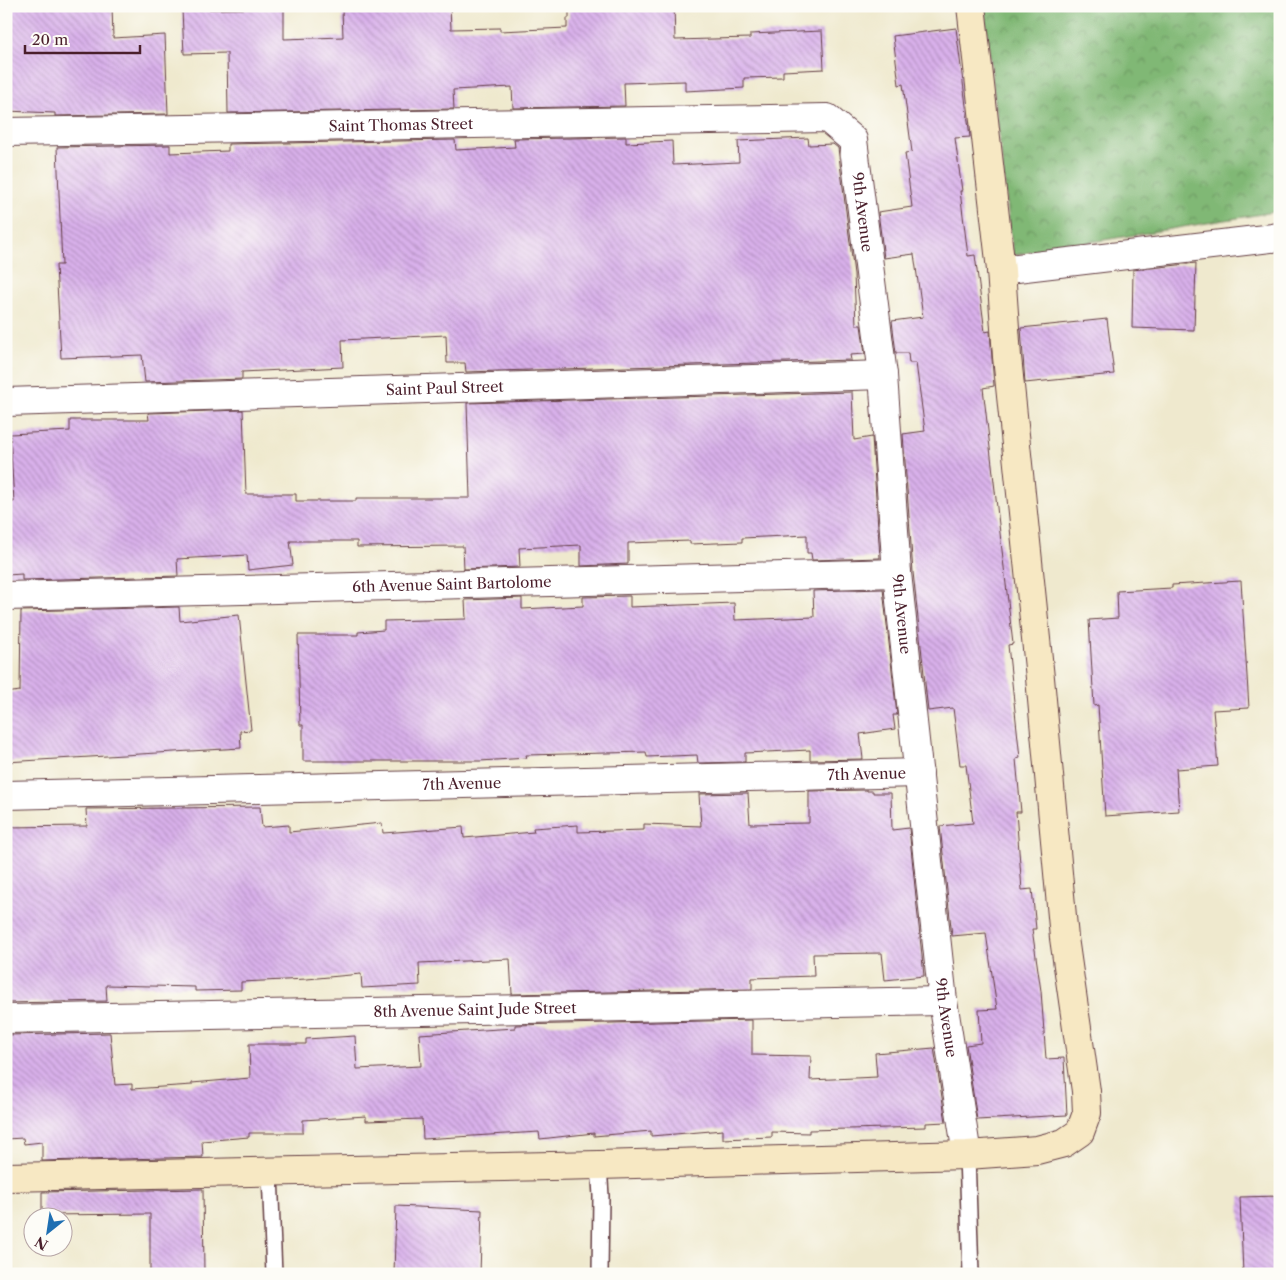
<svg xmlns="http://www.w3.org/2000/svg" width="1286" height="1280" font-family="'Libre Caslon Text',serif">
  <defs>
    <pattern id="forest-crowns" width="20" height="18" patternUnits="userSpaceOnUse" patternTransform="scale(1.25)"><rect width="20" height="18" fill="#80b875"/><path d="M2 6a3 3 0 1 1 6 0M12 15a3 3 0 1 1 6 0" fill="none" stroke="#6b9560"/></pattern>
    <pattern id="building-back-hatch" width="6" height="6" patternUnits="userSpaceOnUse" patternTransform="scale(1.25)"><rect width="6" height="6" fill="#d9b1eb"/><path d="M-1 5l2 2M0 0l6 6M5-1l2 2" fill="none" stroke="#b28fbf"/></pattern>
  </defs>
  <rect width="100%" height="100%" fill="#fdfcf7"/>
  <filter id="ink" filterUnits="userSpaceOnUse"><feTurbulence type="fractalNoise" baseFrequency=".02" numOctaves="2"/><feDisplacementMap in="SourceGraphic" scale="10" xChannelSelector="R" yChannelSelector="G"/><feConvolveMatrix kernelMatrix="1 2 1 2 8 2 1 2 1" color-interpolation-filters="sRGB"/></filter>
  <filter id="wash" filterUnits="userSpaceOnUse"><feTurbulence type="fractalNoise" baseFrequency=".0096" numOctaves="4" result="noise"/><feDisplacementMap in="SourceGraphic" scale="20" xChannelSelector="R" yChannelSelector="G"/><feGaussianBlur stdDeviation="1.12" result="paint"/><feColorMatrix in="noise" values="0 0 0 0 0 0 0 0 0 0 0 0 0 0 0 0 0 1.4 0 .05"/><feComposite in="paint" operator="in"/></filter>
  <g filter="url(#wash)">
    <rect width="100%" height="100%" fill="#efe9ce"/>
    <!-- forest -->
    <path fill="url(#forest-crowns)" stroke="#656c50" d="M984 6H1280V211L1013 255Z"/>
    <g id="blocks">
      <!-- building -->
      <path fill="url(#building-back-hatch)" d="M6 6H112L113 38 165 35 168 114 55 116V113L6 111Z
        M404 6H450L451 29 500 28V31L567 28V18H569V6H674L675 40 750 38V34L822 31 824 69 783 71V77L744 78V88L685 91V81L624 83 625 106 513 108 512 87 453 90 454 109 228 113 227 53 184 54 182 10 284 8V39L343 37 342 9Z
        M956 28 970 137 955 138 962 191H960L968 256 975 255 985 332 990 331 994 386 983 388 1013 644 1008 645 1020 758 1016 759 1021 812H1016L1022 890 1032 889 1036 929H1032L1041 991 1046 1059 1064 1058 1067 1115 977 1120 966 1045 981 1043 979 1010 997 1009 986 933 952 936 940 826 973 823 966 765H960L953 708 928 711 913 572 903 434 925 431 916 363H909L908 353H896L892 321 923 317 914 254 884 258 878 212 912 207 905 153 912 152 903 84 899 85 893 36Z
        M626 137V143L672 141 673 165 739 162 738 141 808 138 809 145 833 144 838 148 854 274 856 325H861L865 354 850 355 851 360 466 372 465 363H447L446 335 342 340 343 367 242 372V379L145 382 142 355 61 358 56 265H62L57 147 170 145V153L228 151V144L455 140 456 150 515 147 514 139Z
        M1196 263 1194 330 1132 328 1133 270Z
        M1107 319 1114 374 1025 383 1021 328Z
        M852 392 854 440 872 437 880 558 812 560 811 553H807V535L742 538V542L690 544V541L628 543V564L581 566V545L519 548 520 567 464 569 463 546 357 547V541H290L293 565 248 570 247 555 177 559 178 576 22 580V574L7 575 6 502H14L10 434 70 431V420H149L148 413 243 410 246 494H296V501H356V498H470L467 403Z
        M1241 581 1249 708 1213 710 1218 766 1176 769 1179 811 1105 816 1098 705 1094 706 1089 620 1118 618 1117 591 1172 588V585Z
        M883 589 897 715H893L895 729 860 734 863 759 810 760V750L745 753V762L698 763 697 755 647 757 646 752 526 755 527 758 480 761H303V725H300L298 635H358V632L384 630V621L466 619 465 600 522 598V609L583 606V597L630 596V607L734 603 735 620 814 617 813 591Z
        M179 607 180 621 239 615 251 730 240 731 241 748 6 762V693L20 691 21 611Z
        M867 790V791H873V793H891L892 830 909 828 924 976 885 980 882 953 813 954 814 976 752 978V989L512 994 510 959 419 963 420 985 362 988 361 974 307 979 241 982V990L195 991V987L106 985 107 1001 6 1003V827L87 826 86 809 260 807 262 827 289 825V832L382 823 383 833 463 827 464 838 534 832 533 828 578 825V832L644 830V824L701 826 699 794 748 793 750 824 809 823V791Z
        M752 1020V1055L811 1056 810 1080 877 1077 875 1053 934 1048 946 1122 926 1123V1127L809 1130V1133L772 1132V1137L723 1139V1130L651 1136V1131L594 1136V1133L540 1139 539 1132 423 1139 422 1119 366 1121V1116L303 1120V1133H249V1137L202 1141 203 1157 42 1161V1142L24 1144 23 1138 6 1139V1035L110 1033 115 1085 132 1084V1089L192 1085V1083L250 1078 249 1044H306V1039L355 1036 357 1069 421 1066 419 1034 515 1028V1025Z
        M203 1189 204 1274H150V1214L42 1215V1192Z
        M1280 1196V1274H1243L1240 1197Z
        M396 1206 482 1210 480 1274H394Z"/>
    </g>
  </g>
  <g filter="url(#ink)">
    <use href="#blocks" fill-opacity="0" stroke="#633d43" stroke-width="1"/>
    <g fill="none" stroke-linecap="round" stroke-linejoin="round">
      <!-- lane casing -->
      <g stroke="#633d43" stroke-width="18">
        <path id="lane" d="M967 1155 971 1274
          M599 1165 601 1196 600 1274
          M270 1173 274 1274"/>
      </g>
      <!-- street casing -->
      <g stroke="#633d43" stroke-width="30">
        <g id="street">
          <path id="s1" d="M6 132 827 118 853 140 883 375 897 573 943 1001 967 1155"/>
          <path d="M1001 270 1280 237"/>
          <path id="s2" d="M6 402 883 375"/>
          <path id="s3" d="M6 596 897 573"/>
          <path id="s4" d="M6 795 919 773"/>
          <path id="s5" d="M6 1019 943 1001"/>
        </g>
      </g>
      <!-- secondary casing -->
      <g stroke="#633d43" stroke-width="30">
        <path id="secondary" d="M6 1177 599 1165 967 1155 1037 1150 1064 1143 1080 1132 1087 1113 1086 1091 1064 938 1040 678 1007 357 1001 270 971 6"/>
      </g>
      <!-- lane -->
      <use href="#lane" stroke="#fff" stroke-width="15"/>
      <!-- street -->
      <use href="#street" stroke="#fff" stroke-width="28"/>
      <!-- secondary -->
      <use href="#secondary" stroke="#f7e8c3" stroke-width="28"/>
    </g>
  </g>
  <g text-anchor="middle" stroke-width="4" stroke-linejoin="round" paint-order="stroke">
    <!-- street labels -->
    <g font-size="15" fill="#4a1f2b" stroke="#fdfcf7">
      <text dy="5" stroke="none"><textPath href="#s1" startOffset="395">Saint Thomas Street</textPath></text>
      <text dy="5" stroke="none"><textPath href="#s1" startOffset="928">9th Avenue</textPath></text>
      <text dy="5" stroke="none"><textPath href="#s2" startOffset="439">Saint Paul Street</textPath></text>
      <text dy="5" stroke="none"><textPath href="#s3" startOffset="446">6th Avenue Saint Bartolome</textPath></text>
      <text dy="5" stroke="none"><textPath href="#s1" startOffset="1332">9th Avenue</textPath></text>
      <text dy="5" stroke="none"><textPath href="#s4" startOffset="861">7th Avenue</textPath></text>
      <text dy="5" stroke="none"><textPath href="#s4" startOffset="456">7th Avenue</textPath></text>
      <text dy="5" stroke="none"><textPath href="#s5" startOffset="469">8th Avenue Saint Jude Street</textPath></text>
      <text dy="5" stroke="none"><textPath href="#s1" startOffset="1738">9th Avenue</textPath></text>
    </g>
  </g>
  <!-- margin -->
  <rect width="1286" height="1280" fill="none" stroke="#fdfcf7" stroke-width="25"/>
  <!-- north arrow -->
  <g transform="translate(48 1232) rotate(210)"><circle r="24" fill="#fdfcf7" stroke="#b5a4a5"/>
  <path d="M0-4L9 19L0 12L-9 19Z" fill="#1f6fb2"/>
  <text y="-8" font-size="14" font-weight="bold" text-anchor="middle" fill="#4a1f2b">N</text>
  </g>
  <!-- scale -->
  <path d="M25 45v8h115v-8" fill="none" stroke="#4a1f2b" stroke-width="2.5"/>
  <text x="32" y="45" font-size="15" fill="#4a1f2b" stroke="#fdfcf7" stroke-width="4" paint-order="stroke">20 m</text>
</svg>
